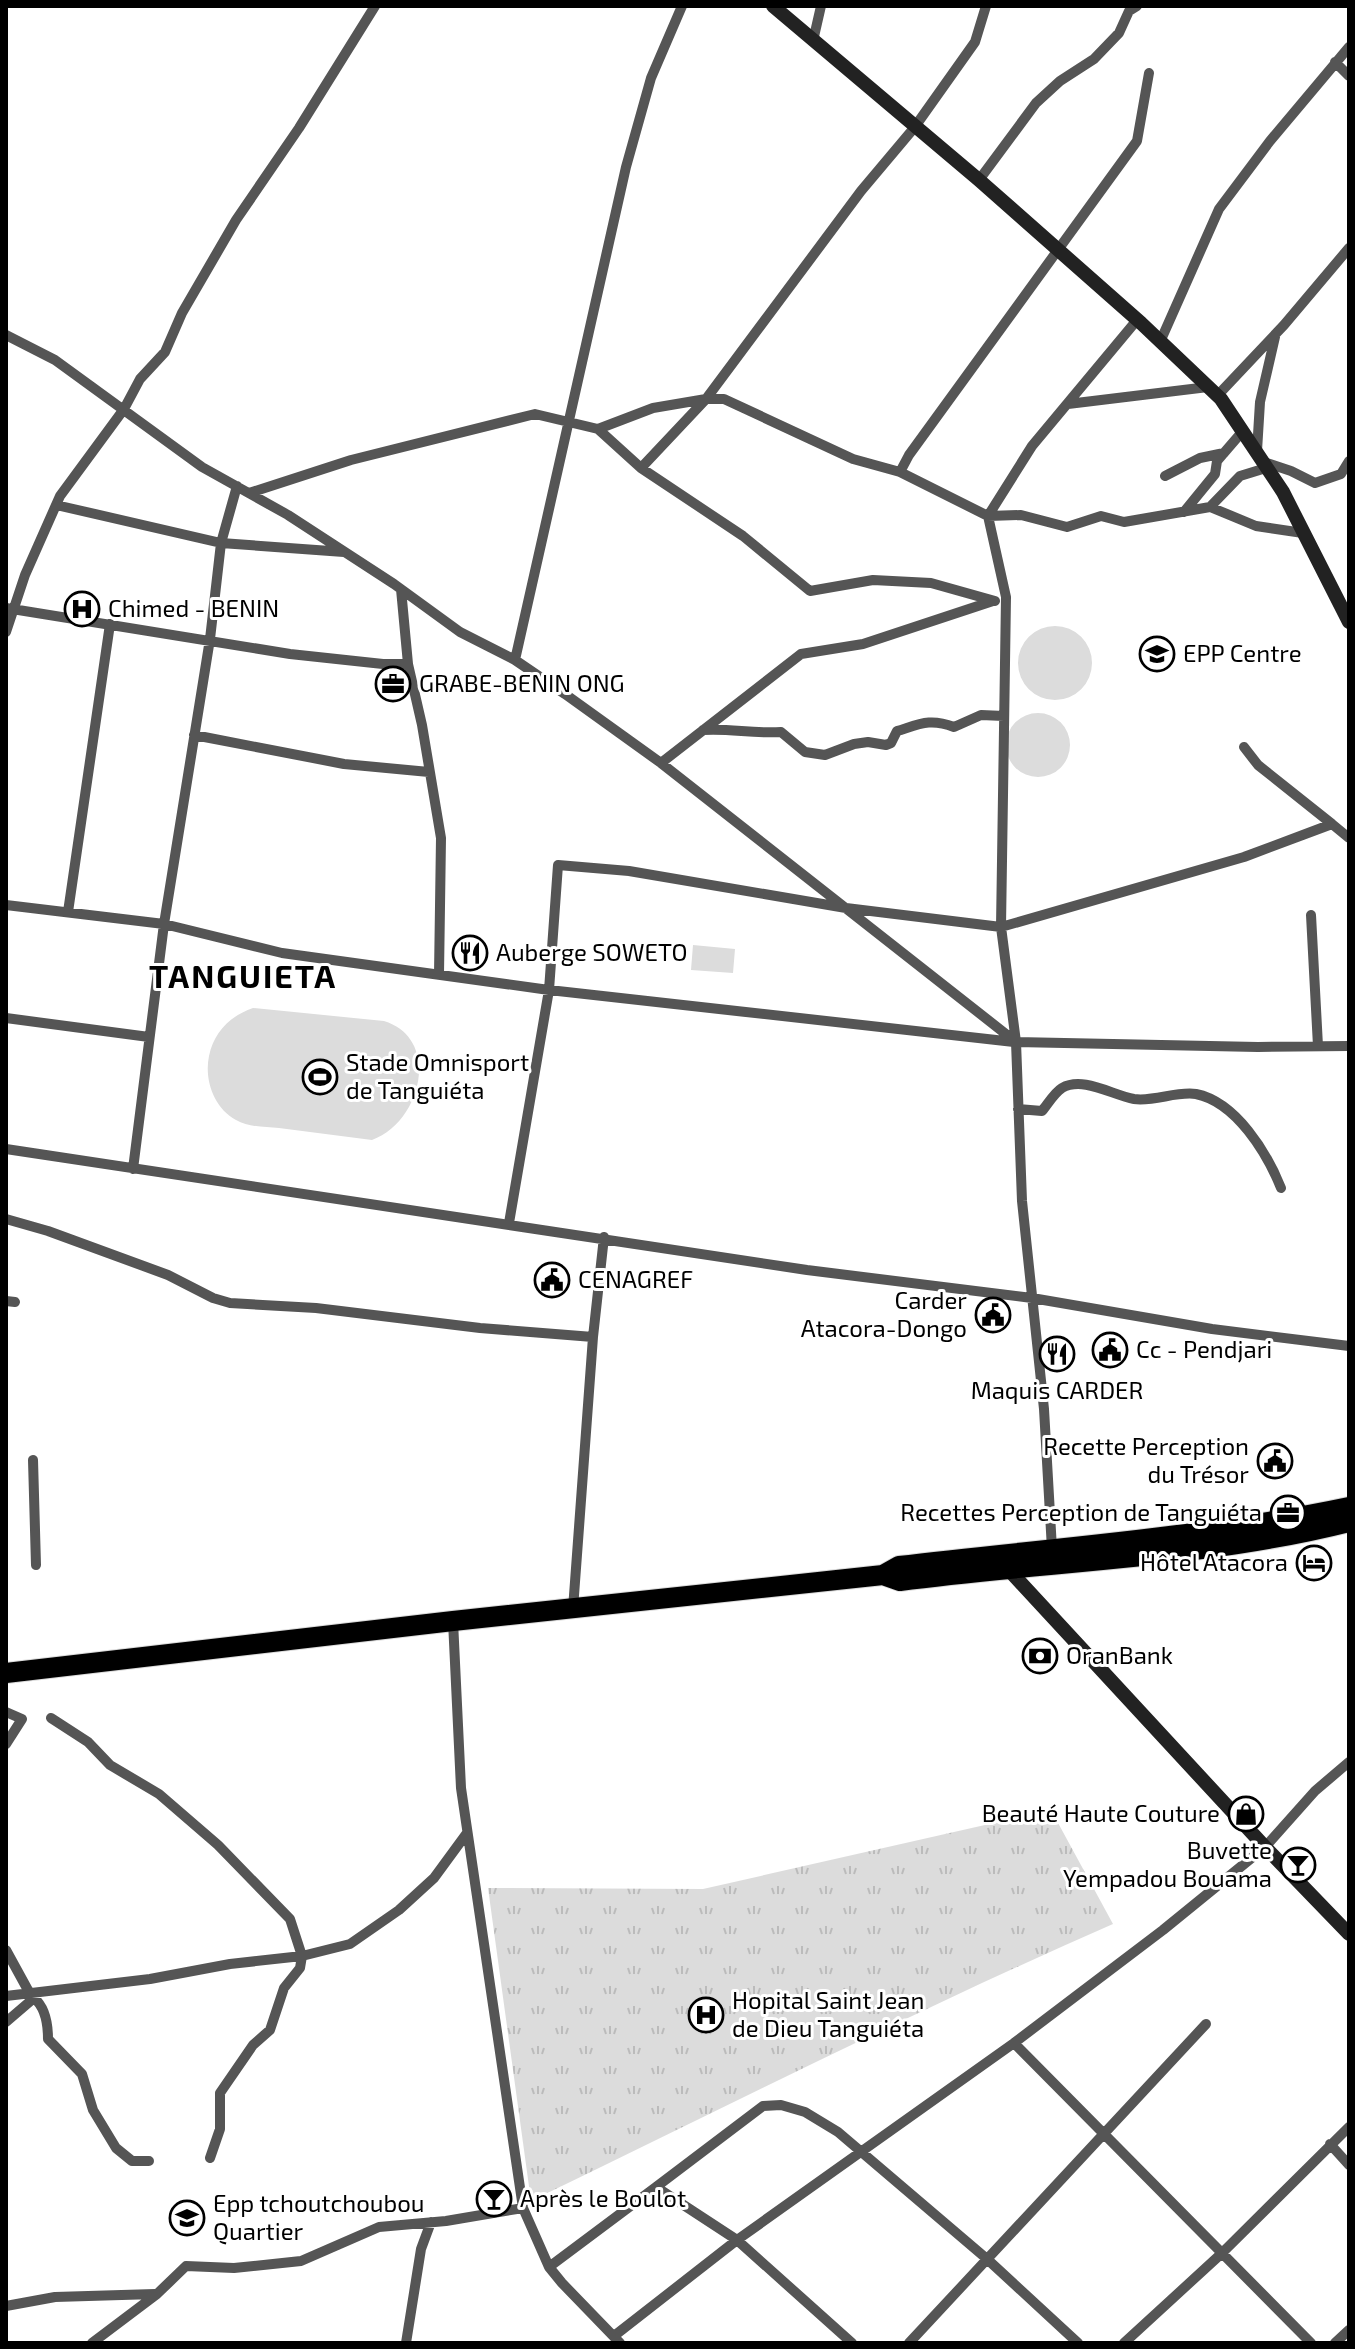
<svg xmlns="http://www.w3.org/2000/svg" width="1355" height="2349" font-family="'Exo 2',sans-serif">
  <defs>
    <pattern id="park-tufts" width="24" height="20" patternUnits="userSpaceOnUse" patternTransform="scale(2)"><rect width="24" height="20" fill="#dcdcdc"/><path d="M3 7l-1-3M5 7V3M7 7l1-3M15 17l-1-3M17 17v-4M19 17l1-3" fill="none" stroke="#bbb"/></pattern>
  </defs>
  <rect width="100%" height="100%" fill="#fff"/>
  <!-- grass -->
  <path fill="#dcdcdc" d="M1018 663a37 37 0 1 1 74 0a37 37 0 1 1-74 0Z
    M1006 745a32 32 0 1 1 64 0a32 32 0 1 1-64 0Z
    M693 945 735 949 733 973 691 970Z
    M253 1008 384 1021C442 1039 421 1123 372 1140 341 1136 310 1132 279 1128 265 1127 248 1127 236 1120 214 1108 204 1080 209 1056 214 1032 230 1016 253 1008Z"/>
  <!-- park -->
  <path fill="url(#park-tufts)" d="M1051 1810 1113 1924C916 2010 724 2108 531 2201L488 1888 703 1889Z"/>
  <g fill="none" stroke-linecap="round" stroke-linejoin="round">
    <!-- highway casing -->
    <g stroke="#dbdbdb" stroke-width="22">
      <path id="highway" d="M883 1575 899 1566C1050 1548 1201 1538 1349 1507
        M6 1673 453 1621 883 1575 900 1581C1050 1561 1202 1559 1349 1522"/>
    </g>
    <!-- street -->
    <path stroke="#555" stroke-width="10" d="M813 41 821 6
      M1335 62 1349 76
      M979 180 1036 103 1060 81 1094 59 1119 33 1129 11 1137 6
      M6 335 55 360 202 467 288 515 394 584 460 632 515 660 565 694 661 763 1016 1042
      M1160 342 1219 209 1270 141 1349 47
      M1217 396 1284 325 1349 248
      M1068 404 1208 387
      M598 429 653 408 706 399 861 191 914 128 975 42 986 6
      M1257 451 1260 402 1275 337
      M1264 462 1291 471 1315 483 1341 474 1349 461
      M641 468 706 399H724L853 459 900 472 988 516 1006 597 1001 927 1016 1042
      M900 472 909 455 1137 141 1149 73
      M1165 476 1200 458 1224 453
      M249 493 351 460 535 414 598 429 641 468 743 536 810 591 873 580 931 583 995 601
      M56 505 221 543 344 552
      M1210 507 1240 476 1266 468
      M1184 512 1215 474 1217 461 1242 432
      M988 516 1021 515 1067 527 1101 516 1124 522 1210 507 1256 526 1303 533
      M988 516 1032 446 1137 320
      M401 589 408 664 422 725 441 838 439 974
      M6 608 290 654 383 664H408
      M6 632 25 575 60 496 124 409 140 379 165 352 182 313 236 220 299 128 375 6
      M515 660 626 167 651 78 682 6
      M703 730C729 728 754 734 781 732L805 752 825 755 854 744 868 742 886 745 891 743 897 731C920 724 930 718 954 727L981 715 1004 716
      M194 735 344 764 429 772
      M1244 747 1258 765 1332 824
      M661 763 801 654 863 644 993 601
      M6 905 164 924 282 953 549 990 1014 1042
      M68 912 110 624
      M1311 915 1318 1046
      M6 1018 149 1037
      M1018 1109 1042 1111C1048 1104 1054 1093 1062 1088 1083 1076 1112 1095 1134 1099 1154 1102 1176 1091 1196 1094 1236 1102 1267 1153 1281 1188
      M6 1149 807 1270 1032 1298 1212 1329 1349 1346
      M133 1169 164 924 210 639 221 543 237 486
      M6 1219 48 1231 168 1275 213 1298 230 1303 316 1308 480 1328 593 1337
      M509 1223 549 990 558 865 629 871 846 908 1001 927 1244 857 1332 824 1349 838
      M6 1301 15 1302
      M33 1460 36 1565
      M1052 1549 1044 1409 1022 1201 1016 1042 1258 1047 1349 1046
      M573 1609 593 1337 604 1237
      M453 1621 461 1788 523 2208 549 2267 562 2283 620 2343
      M6 1712 22 1719 6 1744
      M51 1718 88 1742 110 1765 159 1794 218 1845 290 1919 302 1956 300 1968 284 1988 270 2030 253 2045 220 2093V2129L210 2158
      M6 1950 29 1992
      M6 1996 150 1979 230 1964 302 1956 350 1944 399 1910 434 1878 467 1833
      M34 1998C46 2008 48 2024 48 2039L82 2074 93 2110 116 2148 132 2161H149
      M6 2022 34 1998 36 1993
      M1014 2043 1311 2343
      M1330 2144 1349 2165
      M656 2187 763 2106 781 2105 805 2112 838 2132 987 2259 1078 2343
      M549 2267 656 2187 737 2240 852 2343
      M6 2306 55 2297 155 2294
      M614 2336 737 2240 1014 2043 1163 1930 1265 1847 1315 1791 1349 1762
      M92 2343 157 2294 186 2266 234 2268 301 2261 379 2227 446 2221 523 2208
      M406 2343 421 2249 431 2222
      M909 2343 1206 2024
      M1124 2343 1221 2254 1349 2127
      M1335 2343 1349 2330"/>
    <!-- secondary -->
    <path stroke="#222" stroke-width="14" d="M773 6 979 180 1141 323 1221 399 1283 492 1349 622
      M1008 1565V1569L1265 1847 1349 1934"/>
    <!-- highway -->
    <use href="#highway" stroke="#000" stroke-width="20"/>
  </g>
  <!-- icons -->
  <defs>
    <g id="hospital-ring" transform="scale(1.8)"><circle r="9.5" fill="#fff" stroke="#000" stroke-width="1.5"/><path d="M-5-5h3v3.5h4V-5h3V5h-3V1.5h-4V5h-3Z" fill="#000"/></g>
    <g id="school-ring" transform="scale(1.8)"><circle r="9.5" fill="#fff" stroke="#000" stroke-width="1.5"/><path d="M0-5L7-2L0 1L-7-2ZM-4 1L0 2.5L4 1V4Q0 6-4 4Z" fill="#000"/></g>
    <g id="office-ring" transform="scale(1.8)"><circle r="9.5" fill="#fff" stroke="#000" stroke-width="1.5"/><path d="M-6-3h4V-5.5h4V-3h4V5H-6ZM-1-4.5V-3h2v-1.5ZM-6 0V1H6V0Z" fill="#000"/></g>
    <g id="restaurant-ring" transform="scale(1.8)"><circle r="9.5" fill="#fff" stroke="#000" stroke-width="1.5"/><path d="M-5-6h1v4h1v-4h1v4h1v-4h1v5L-1.5 .5V6h-2V.5L-5-1ZM5-6V6H3V1.5H1.5Q1.5-4 5-6Z" fill="#000"/></g>
    <g id="stadium-ring" transform="scale(1.8)"><circle r="9.5" fill="#fff" stroke="#000" stroke-width="1.5"/><path d="M0-5a6.5 5 0 1 0 0 10a6.5 5 0 1 0 0-10ZM-3.5-1.8h7v3.6h-7Z" fill="#000"/></g>
    <g id="civic-ring" transform="scale(1.8)"><circle r="9.5" fill="#fff" stroke="#000" stroke-width="1.5"/><path d="M-.6-6.5H3V-4.5H.6V-3L4-1V1h2V6H-6V1h2V-1L-.6-3ZM-1.2 2.5V6h2.4V2.5Z" fill="#000"/></g>
    <g id="hotel-ring" transform="scale(1.8)"><circle r="9.5" fill="#fff" stroke="#000" stroke-width="1.5"/><path d="M-6-4.5h1.5V1H6V5H4.5V3h-9V5H-6ZM-4 0a1.8 1.8 0 1 1 3.6 0ZM.5 0V-2.5h3Q6-2.5 6 0Z" fill="#000"/></g>
    <g id="bank-ring" transform="scale(1.8)"><circle r="9.5" fill="#fff" stroke="#000" stroke-width="1.5"/><path d="M-6-4H6V4H-6ZM0-2.3a2.3 2.3 0 1 0 0 4.6a2.3 2.3 0 1 0 0-4.6Z" fill="#000"/></g>
    <g id="shop-ring" transform="scale(1.8)"><circle r="9.5" fill="#fff" stroke="#000" stroke-width="1.5"/><path d="M-5-2.5h2.3a2.7 3.5 0 0 1 5.4 0H5L5.5 6h-11ZM-1.5-2.5h3a1.5 2.3 0 0 0-3 0Z" fill="#000"/></g>
    <g id="bar-ring" transform="scale(1.8)"><circle r="9.5" fill="#fff" stroke="#000" stroke-width="1.5"/><path d="M-6-5H6L.8 .8V4.5H3.5V6h-7V4.5H-.8V.8Z" fill="#000"/></g>
  </defs>
  <g fill-rule="evenodd">
    <use href="#hospital-ring" x="82" y="609"/>
    <use href="#school-ring" x="1157" y="654"/>
    <use href="#office-ring" x="393" y="684"/>
    <use href="#restaurant-ring" x="470" y="953"/>
    <use href="#stadium-ring" x="320" y="1077"/>
    <use href="#civic-ring" x="552" y="1280"/>
    <use href="#civic-ring" x="993" y="1315"/>
    <use href="#civic-ring" x="1110" y="1350"/>
    <use href="#restaurant-ring" x="1057" y="1354"/>
    <use href="#civic-ring" x="1275" y="1461"/>
    <use href="#office-ring" x="1288" y="1513"/>
    <use href="#hotel-ring" x="1314" y="1563"/>
    <use href="#bank-ring" x="1040" y="1656"/>
    <use href="#shop-ring" x="1246" y="1814"/>
    <use href="#bar-ring" x="1298" y="1865"/>
    <use href="#hospital-ring" x="706" y="2015"/>
    <use href="#bar-ring" x="494" y="2199"/>
    <use href="#school-ring" x="187" y="2218"/>
  </g>
  <g text-anchor="middle" stroke-width="6" stroke-linejoin="round" paint-order="stroke">
    <!-- poi labels -->
    <g font-size="24" fill="#000" stroke="#fff" text-anchor="start">
      <text x="108" y="617">Chimed - BENIN</text>
      <text x="1183" y="662">EPP Centre</text>
      <text x="419" y="692">GRABE-BENIN ONG</text>
      <text x="496" y="961">Auberge SOWETO</text>
      <text x="346" y="1071">Stade Omnisport<tspan x="346" dy="28">de Tanguiéta</tspan></text>
      <text x="578" y="1288">CENAGREF</text>
      <text x="967" y="1309" text-anchor="end">Carder<tspan x="967" dy="28">Atacora-Dongo</tspan></text>
      <text x="1136" y="1358">Cc - Pendjari</text>
      <text x="1057" y="1399" text-anchor="middle">Maquis CARDER</text>
      <text x="1249" y="1455" text-anchor="end">Recette Perception<tspan x="1249" dy="28">du Trésor</tspan></text>
      <text x="1262" y="1521" text-anchor="end">Recettes Perception de Tanguiéta</text>
      <text x="1288" y="1571" text-anchor="end">Hôtel Atacora</text>
      <text x="1066" y="1664">OranBank</text>
      <text x="1220" y="1822" text-anchor="end">Beauté Haute Couture</text>
      <text x="1272" y="1859" text-anchor="end">Buvette<tspan x="1272" dy="28">Yempadou Bouama</tspan></text>
      <text x="732" y="2009">Hopital Saint Jean<tspan x="732" dy="28">de Dieu Tanguiéta</tspan></text>
      <text x="520" y="2207">Après le Boulot</text>
      <text x="213" y="2212">Epp tchoutchoubou<tspan x="213" dy="28">Quartier</tspan></text>
    </g>
    <!-- district labels -->
    <g font-size="32" font-weight="bold" letter-spacing="2" fill="#000" stroke="#fff">
      <text x="243" y="988">TANGUIETA</text>
    </g>
  </g>
  <!-- border -->
  <rect width="1355" height="2349" fill="none" stroke="#000000" stroke-width="16"/>
</svg>
